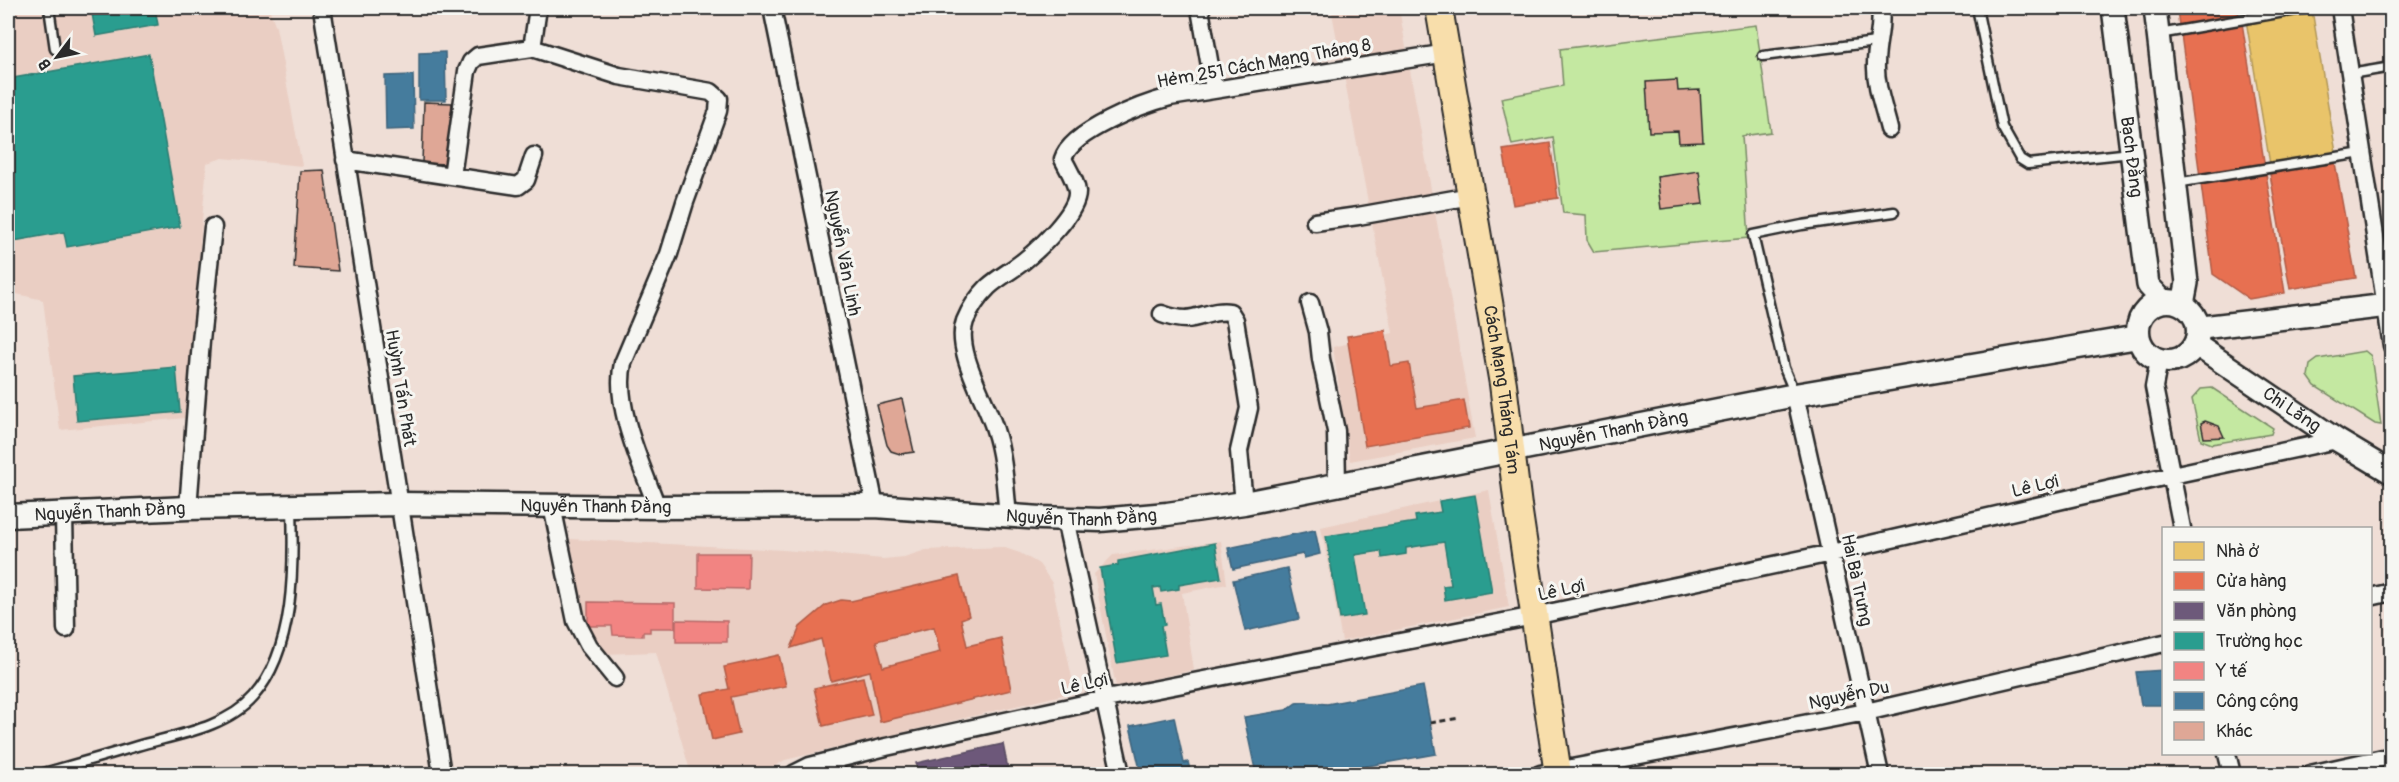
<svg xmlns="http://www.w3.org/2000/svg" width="2399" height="782" font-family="Pangolin,sans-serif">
  <rect width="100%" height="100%" fill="#efded6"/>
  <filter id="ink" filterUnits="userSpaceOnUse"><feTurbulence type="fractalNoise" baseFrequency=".0167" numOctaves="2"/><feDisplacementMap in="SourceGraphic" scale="12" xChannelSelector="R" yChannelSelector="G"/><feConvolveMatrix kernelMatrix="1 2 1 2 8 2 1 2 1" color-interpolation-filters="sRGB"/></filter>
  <g filter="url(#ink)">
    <!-- built -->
    <path fill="#eacec3" d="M8 8H269L276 27 302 166 223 158 207 163 185 418 60 430 43 300 8 292Z
      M1331 8H1399L1475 438 1350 461 1333 347 1393 333Z
      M1489 490 1509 607 1342 641 1321 527Z
      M570 539 784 550 883 559 904 557 926 550 1002 547 1020 553 1039 564 1052 583 1075 692 785 760 762 774H691L656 652 605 654 588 635Z
      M1221 541 1227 584 1182 593 1194 670 1116 687 1094 574 1113 555Z"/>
    <!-- green -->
    <path fill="#c4e8a1" stroke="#788a66" stroke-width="1.5" d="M1756 25 1771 132 1742 136 1749 238 1594 252 1587 240 1586 215 1563 213 1553 137 1512 145 1501 98 1563 86 1560 49Z
      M2365 351 2371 356 2381 425 2375 424 2315 386 2308 376 2310 365 2318 359Z
      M2212 388 2273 428 2271 434 2212 444 2201 440 2192 399 2201 389Z"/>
    <!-- homes -->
    <path fill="#e9c46a" stroke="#b09657" stroke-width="1.5" d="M2312 10 2336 153 2270 164 2246 20Z"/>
    <!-- shops -->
    <path fill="#e76f51" stroke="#af5b46" stroke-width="1.5" fill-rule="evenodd" d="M2177 8H2238L2239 16 2179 26Z
      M2244 8H2282L2245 14Z
      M2242 23 2285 293 2249 299 2213 274 2181 34Z
      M1550 143 1558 198 1513 205 1503 150Z
      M2335 163 2356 278 2290 289 2270 174Z
      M1385 330 1391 366 1409 363 1417 408 1464 400 1469 428 1365 446 1347 336Z
      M959 576 969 616 961 619 967 646 1001 638 1011 690 880 722 870 671 831 681 821 639 791 648 800 627 826 605 841 600 851 601ZM934 627 940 652 883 667 876 641Z
      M779 655 786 686 731 697 739 734 712 740 702 694 729 689 724 667Z
      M863 677 872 715 823 726 814 688Z"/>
    <!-- offices -->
    <path fill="#6d597a" stroke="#594b62" stroke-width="1.5" d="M1003 744 1009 774H919L916 763Z"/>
    <!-- schools -->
    <path fill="#2a9d8f" stroke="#2a7b71" stroke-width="1.5" d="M91 8H155L158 25 96 36Z
      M149 54 180 227 67 247 64 232 8 242V79Z
      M176 367 180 412 77 421 73 376Z
      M1475 495 1492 592 1445 600 1443 586 1451 585 1444 542 1406 548V554L1382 558 1381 551 1355 555 1365 615 1340 619 1326 536 1416 522 1415 516 1441 512 1439 501Z
      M1215 543 1221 578 1179 585V589L1161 592 1160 587 1153 588 1156 605 1161 604 1165 625 1161 626 1166 655 1117 663 1100 568 1118 565V561Z"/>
    <!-- health -->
    <path fill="#f28482" stroke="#b66968" stroke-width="1.5" d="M698 553H749L748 589 698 588Z
      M588 602 675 603V628H650V632H643V636L613 635 612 626H588Z
      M676 620 727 621V642H676Z"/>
    <!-- public -->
    <path fill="#457b9d" stroke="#3d637b" stroke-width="1.5" d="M445 52 446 100H419V53Z
      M413 75 414 129 386 130 385 76Z
      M1315 530 1320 554 1304 558 1303 554 1233 569 1228 548Z
      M1287 568 1299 619 1245 631 1233 580Z
      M2164 670V705H2141L2136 672Z
      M1423 686 1436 754 1345 770 1341 774H1256L1244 717 1286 710 1296 703 1304 702 1327 704Z
      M1174 717 1184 763 1188 762 1191 774H1141L1130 726Z"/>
    <!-- building -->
    <path fill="#dfa796" stroke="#2b2b2b" stroke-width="1.5" d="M1677 80 1678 91 1700 90 1703 142 1679 143 1678 131 1649 132 1646 82Z
      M424 102 452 103 447 164 422 163Z
      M324 170 338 271 294 268 300 171Z
      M1699 171 1703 204 1661 209 1657 177Z
      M902 399 914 452 900 454 891 451 887 445 877 405Z
      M2205 421 2219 426 2224 437 2204 438 2201 423Z"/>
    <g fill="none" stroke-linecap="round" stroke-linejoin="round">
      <!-- service casing -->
      <g stroke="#2b2b2b" stroke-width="13">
        <path id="service" d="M49 8 55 49
          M1977 8 2002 127 2020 159 2028 164 2131 153
          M2159 34 2308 8
          M1763 56 1876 42
          M2350 74 2392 67
          M2176 183 2362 153
          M1795 394 1784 368 1753 235 1802 225 1894 212
          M838 759 841 774
          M40 774C72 765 105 756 137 746 175 735 226 728 253 697 295 650 294 567 292 508"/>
      </g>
      <!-- minor casing -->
      <g stroke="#2b2b2b" stroke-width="21">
        <path id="minor" d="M322 8 442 774
          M772 8 875 506
          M1880 8C1883 28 1876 42 1876 64 1875 85 1884 108 1889 129
          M2340 8 2392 346
          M1200 9 1214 89
          M532 48 538 8
          M345 160 518 186 526 180 534 156
          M452 176 467 71 471 62 478 56 532 48 619 76 711 92 719 99 718 111 685 202 669 254 623 363C613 406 642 466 657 507
          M1315 222 1358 216 1471 196
          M1310 303 1318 332 1321 359 1336 431 1337 484
          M1162 314C1170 317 1178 319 1186 319 1201 318 1215 309 1230 312L1235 320 1249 408 1239 451 1244 503
          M2159 360 2154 387 2182 528
          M1795 395 1880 774
          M552 506 576 621 589 646 615 678
          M188 508 201 341 213 227
          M64 514 66 629
          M1008 516C1005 487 1004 457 995 430 986 400 954 351 965 321 970 309 979 296 988 287 999 277 1013 270 1025 260 1040 248 1078 212 1077 192 1076 181 1068 169 1063 159 1071 131 1143 104 1170 97L1447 53
          M1065 519 1121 774
          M2370 597 2392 592
          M2227 754 2232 774
          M794 774 810 766 886 747 1106 699 1534 616 1831 553 2172 475 2337 440
          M1540 774 1866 712 2164 643
          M2310 774 2392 756"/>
      </g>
      <!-- tertiary casing -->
      <g stroke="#2b2b2b" stroke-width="26">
        <g id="tertiary">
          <path id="s1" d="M2113 8 2148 285 2162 300"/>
          <path d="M2155 8 2187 283 2183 304"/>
          <path id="s2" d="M2195 344 2337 440 2392 473"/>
        </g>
      </g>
      <!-- secondary casing -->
      <g stroke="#2b2b2b" stroke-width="27">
        <g id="secondary">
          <circle cx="2168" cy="331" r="30"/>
          <path d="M2198 328 2392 305"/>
          <path id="s3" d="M8 516 188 508 399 504 657 507 875 506 1041 518 1100 520 1167 514 1244 503 1795 395 2138 337"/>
        </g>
      </g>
      <!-- primary casing -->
      <g stroke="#2b2b2b" stroke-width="30">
        <g id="primary">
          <path id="s4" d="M1439 8 1503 384 1518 506 1558 774"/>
        </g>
      </g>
      <!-- path -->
      <path stroke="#2b2b2b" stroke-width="3" stroke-dasharray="6 4.5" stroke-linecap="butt" d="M1430 723 1459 718"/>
      <!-- service -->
      <use href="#service" stroke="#f6f6f2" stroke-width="8"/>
      <!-- minor -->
      <use href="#minor" stroke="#f6f6f2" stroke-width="16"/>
      <!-- tertiary -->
      <use href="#tertiary" stroke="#f6f6f2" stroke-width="21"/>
      <!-- secondary -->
      <use href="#secondary" stroke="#f6f6f2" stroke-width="22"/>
      <!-- primary -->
      <use href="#primary" stroke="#f8deab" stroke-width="26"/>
    </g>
  </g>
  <g text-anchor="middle" stroke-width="6" stroke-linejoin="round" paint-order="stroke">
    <!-- street labels -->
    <g font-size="18" fill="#2b2b2b" stroke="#f6f6f2">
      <text transform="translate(1264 63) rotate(-10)" y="6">Hẻm 251 Cách Mạng Tháng 8</text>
      <text dy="6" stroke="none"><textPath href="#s1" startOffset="150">Bạch Đằng</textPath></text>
      <text transform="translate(843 253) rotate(79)" y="6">Nguyễn Văn Linh</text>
      <text transform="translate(401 388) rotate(81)" y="6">Huỳnh Tấn Phát</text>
      <text dy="6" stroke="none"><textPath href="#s4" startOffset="387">Cách Mạng Tháng Tám</textPath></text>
      <text dy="6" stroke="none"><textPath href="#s2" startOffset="117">Chi Lăng</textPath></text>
      <text dy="6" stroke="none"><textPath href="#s3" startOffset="1614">Nguyễn Thanh Đằng</textPath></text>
      <text transform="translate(2035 486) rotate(-13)" y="6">Lê Lợi</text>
      <text dy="6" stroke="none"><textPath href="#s3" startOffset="588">Nguyễn Thanh Đằng</textPath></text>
      <text dy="6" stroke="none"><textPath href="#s3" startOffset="102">Nguyễn Thanh Đằng</textPath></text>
      <text dy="6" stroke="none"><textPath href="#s3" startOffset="1074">Nguyễn Thanh Đằng</textPath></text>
      <text transform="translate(1857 580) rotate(78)" y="6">Hai Bà Trưng</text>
      <text transform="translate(1561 590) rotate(-12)" y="6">Lê Lợi</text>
      <text transform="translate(1084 684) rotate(-12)" y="6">Lê Lợi</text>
      <text transform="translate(1849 695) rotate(-12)" y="6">Nguyễn Du</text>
    </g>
  </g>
  <!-- margin -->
  <rect width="2399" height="782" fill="none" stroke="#f6f6f2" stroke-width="30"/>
  <rect x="15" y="15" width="2369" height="752" fill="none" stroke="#2b2b2b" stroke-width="2" filter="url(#ink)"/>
  <!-- legend -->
  <rect x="2162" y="527" width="210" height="228" fill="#f6f6f2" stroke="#a5a5a2" stroke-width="1.5"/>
  <rect x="2174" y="542" width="30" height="18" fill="#e9c46a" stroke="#a5a5a2" stroke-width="1.5"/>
  <text x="2216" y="557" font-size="18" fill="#2b2b2b">Nhà ở</text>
  <rect x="2174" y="572" width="30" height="18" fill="#e76f51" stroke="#a5a5a2" stroke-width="1.5"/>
  <text x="2216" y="587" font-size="18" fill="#2b2b2b">Cửa hàng</text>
  <rect x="2174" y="602" width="30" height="18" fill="#6d597a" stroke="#a5a5a2" stroke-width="1.5"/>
  <text x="2216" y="617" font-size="18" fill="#2b2b2b">Văn phòng</text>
  <rect x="2174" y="632" width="30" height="18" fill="#2a9d8f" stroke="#a5a5a2" stroke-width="1.5"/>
  <text x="2216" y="647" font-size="18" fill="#2b2b2b">Trường học</text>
  <rect x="2174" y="662" width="30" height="18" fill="#f28482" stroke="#a5a5a2" stroke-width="1.5"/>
  <text x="2216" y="677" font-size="18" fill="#2b2b2b">Y tế</text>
  <rect x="2174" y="692" width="30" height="18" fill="#457b9d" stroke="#a5a5a2" stroke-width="1.5"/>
  <text x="2216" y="707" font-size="18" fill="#2b2b2b">Công cộng</text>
  <rect x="2174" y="722" width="30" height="18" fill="#dfa796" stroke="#a5a5a2" stroke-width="1.5"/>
  <text x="2216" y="737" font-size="18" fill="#2b2b2b">Khác</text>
  <!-- north arrow -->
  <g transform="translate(57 57) rotate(238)" stroke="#f6f6f2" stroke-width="4.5" paint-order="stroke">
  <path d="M0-4.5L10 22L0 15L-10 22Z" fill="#2b2b2b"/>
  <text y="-9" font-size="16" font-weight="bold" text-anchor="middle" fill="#2b2b2b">B</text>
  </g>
</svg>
